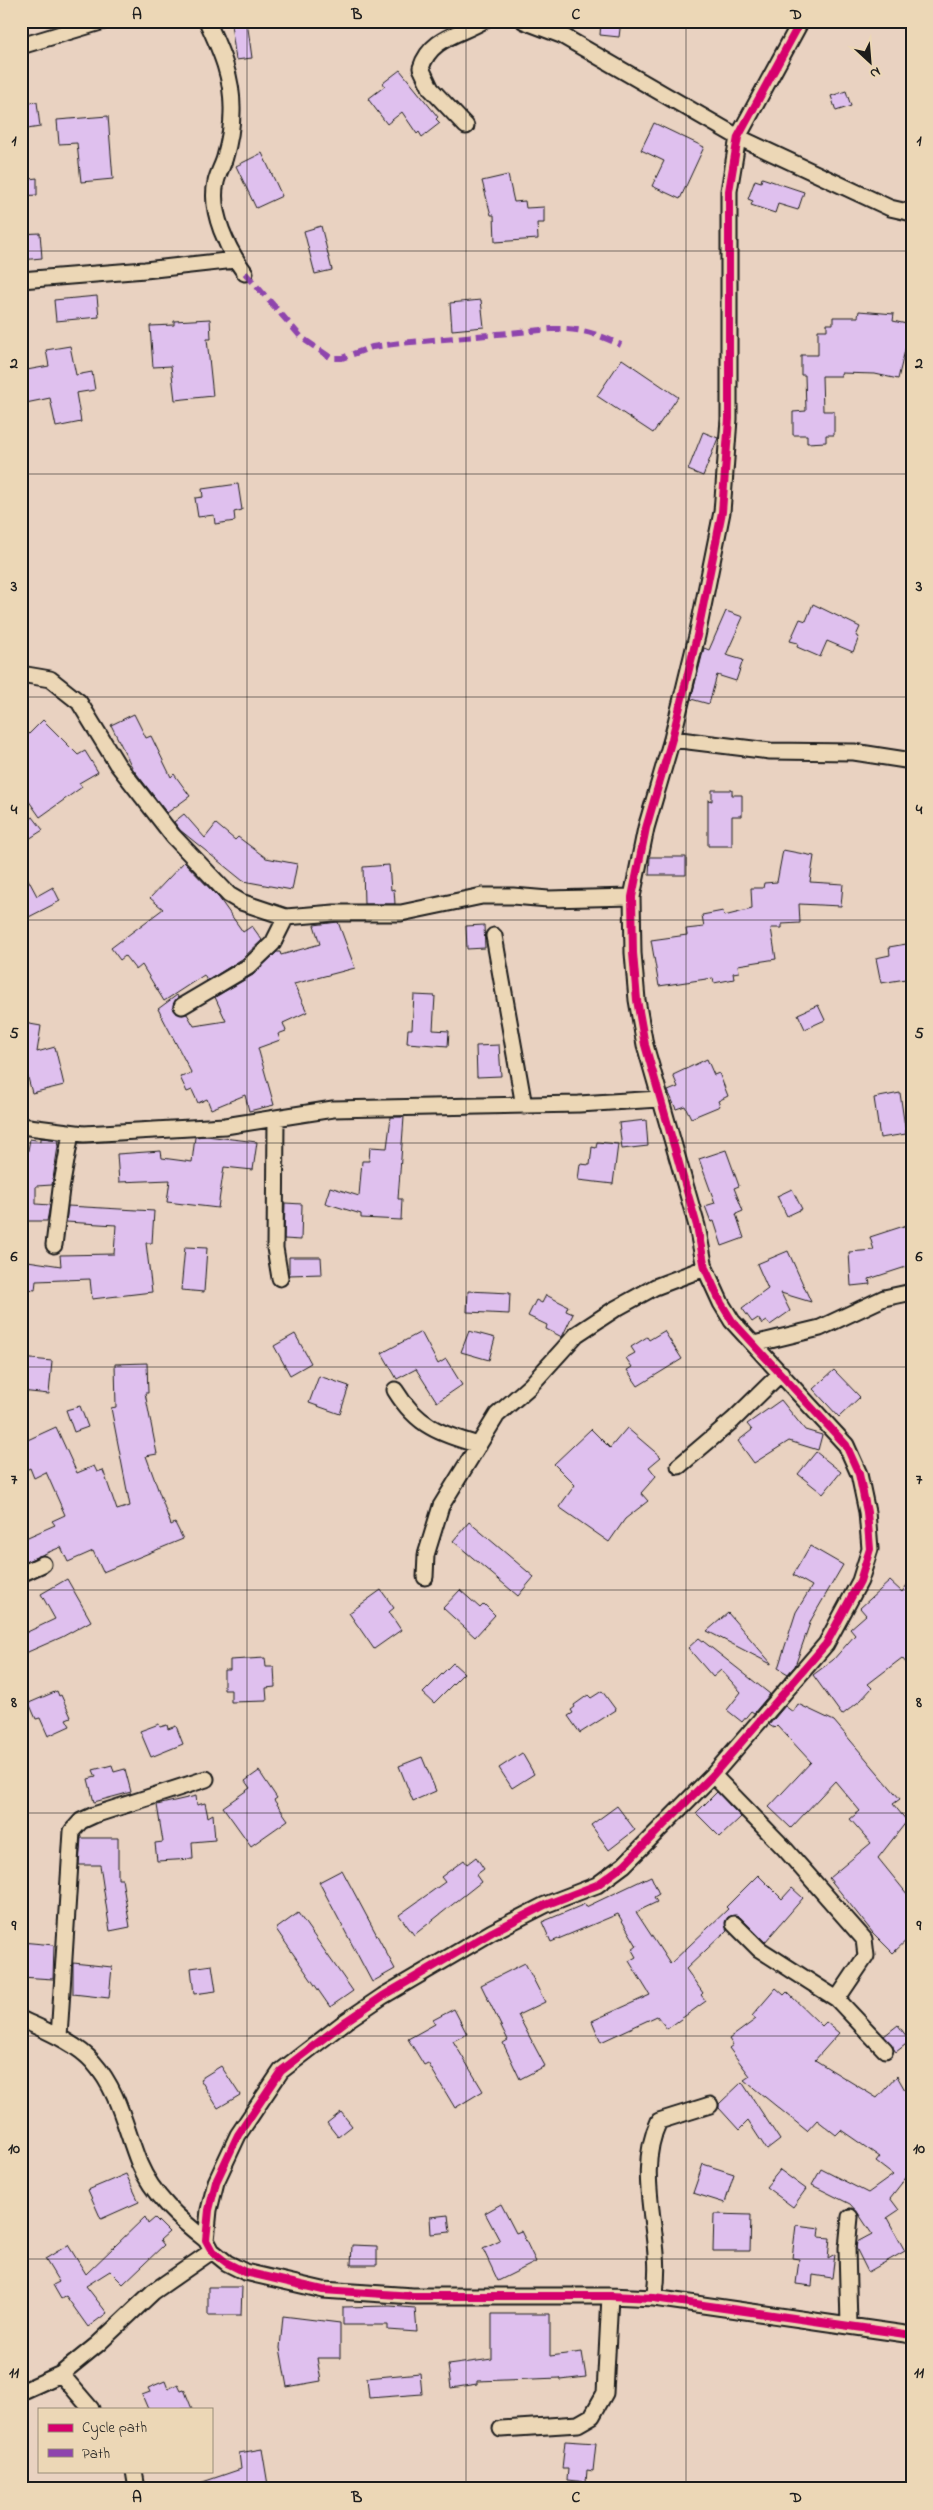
<svg xmlns="http://www.w3.org/2000/svg" width="933" height="2510" font-family="'Indie Flower',sans-serif">
  <rect width="100%" height="100%" fill="#e9d2c1"/>
  <filter id="ink" filterUnits="userSpaceOnUse"><feTurbulence type="fractalNoise" baseFrequency=".02" numOctaves="2"/><feDisplacementMap in="SourceGraphic" scale="10" xChannelSelector="R" yChannelSelector="G"/><feConvolveMatrix kernelMatrix="1 2 1 2 8 2 1 2 1" color-interpolation-filters="sRGB"/></filter>
  <g filter="url(#ink)">
    <!-- building -->
    <path fill="#dfc0ee" stroke="#1c1c1c" d="M247 21 252 58 236 60 231 24Z
      M601 21H621L619 37 600 35Z
      M400 70 438 117 436 119 440 123 422 137 419 132 417 134 402 112 387 124 368 99 385 86 383 83Z
      M846 91 851 106 836 111 831 96Z
      M37 102 40 127 21 130V104Z
      M108 116 113 179 81 182 77 143 59 144 57 120Z
      M654 123 704 147 680 199 652 186 664 161 641 150Z
      M262 153 282 196 256 208 236 166Z
      M508 175 514 202 525 201 526 208 544 207V223H537L538 239 495 242 494 215H491L482 181Z
      M37 178V195L21 196V180Z
      M762 178 804 192 798 210 778 204 775 213 751 205 753 201 748 199 755 180 761 182Z
      M321 226 332 270 315 274 304 231Z
      M40 233 42 258 21 260V234Z
      M97 296 99 317 56 321 54 300Z
      M481 300 484 327 452 330 450 303Z
      M859 311 894 314 893 321 911 325 898 379 875 374 841 373V376H822L823 411H834V435H826V442L807 443V435H793V412L806 411 805 375H801V355H818V330H827V324H833V317H858Z
      M210 319 211 339H207L213 396 175 400 171 366 153 367 150 326 174 325V321Z
      M70 346 76 375 92 372 95 390 76 393 81 422 56 427 50 398 21 404V371L49 366 46 350Z
      M622 359 678 397 653 433 597 396Z
      M703 432 718 438 703 476 688 470Z
      M238 484 242 510 234 512 235 521 215 524 214 515 198 517 195 498 203 497 202 489Z
      M813 604 860 627 856 636 859 637 853 652 827 641 820 657 797 647 798 643 790 641 800 619 806 621Z
      M726 611 743 617 726 655 743 660 736 681 717 675 709 704 691 699 704 648 709 650Z
      M134 714 146 738 151 736 171 777 174 774 190 796 167 813 133 769 111 725Z
      M43 720 78 755 85 751 98 772 79 783 82 787 40 817 21 790V742Z
      M712 790H732V795H742V816H732V846H708V800L712 801Z
      M184 814 205 838 216 824 235 840 238 837 266 858 297 864 292 890 243 881 180 830 174 822Z
      M33 817 43 830 21 844V826Z
      M783 850 814 856 810 882 843 884 841 906 799 904 800 923 782 924V928H771L776 959 738 965 739 972 733 973 734 979 714 983 713 978 659 986 651 940 687 935 686 929 704 927 702 915 723 911 724 916 752 909 751 888H763L764 883 777 882Z
      M650 857H686V875H649Z
      M184 862 219 898 243 932 252 926 262 940 242 959 207 981 204 975 164 1001 142 965 136 970 125 956 120 960 111 948 163 909 150 898Z
      M389 865 391 890 394 889 395 904H364L363 867Z
      M21 866 37 896 53 887 60 901 21 921Z
      M338 922 355 968 294 984 307 1012 283 1023 286 1031 278 1034 280 1040 258 1048 274 1105 249 1111 245 1095 211 1109 207 1099 198 1103 192 1090 187 1092 180 1077 192 1074 158 1009 177 995 178 997 173 1006 174 1010 182 1015 187 1014 194 1026 226 1021 215 997 253 975 277 952H280L281 955 320 944 314 925Z
      M484 925 485 948 467 949 466 926Z
      M912 943V978L881 983 876 958 890 955 889 947Z
      M414 995 435 996 433 1030 449 1031 448 1046 407 1043 408 1029H412Z
      M818 1005 825 1020 805 1029 798 1014Z
      M24 1023 41 1026 37 1052 55 1047 64 1085 32 1093 21 1051Z
      M499 1045 501 1076 477 1077 476 1046Z
      M707 1059 714 1075 719 1073 728 1096 718 1101 720 1106 691 1118 685 1106 676 1109 668 1091 678 1087 673 1075Z
      M900 1093 906 1134 880 1138 874 1098Z
      M391 1117H404L398 1199H402L401 1220 361 1218V1214L325 1203 330 1187 359 1196 362 1161H369L370 1147 387 1148Z
      M646 1120 648 1146 622 1149 619 1123Z
      M206 1136 257 1142 253 1170 224 1167 218 1208 167 1202 170 1180 119 1182 117 1154 161 1151 162 1158 192 1162 195 1137Z
      M41 1138 59 1140 52 1185 36 1186V1204L50 1205 47 1221H21V1189L30 1139 41 1141Z
      M597 1142 618 1144 613 1184 578 1180 580 1164 590 1165 592 1147 596 1148Z
      M726 1150 739 1186 734 1188 743 1211 736 1214 744 1238 722 1246 714 1221 711 1222 705 1206 715 1203 699 1159Z
      M792 1189 802 1209 787 1216 777 1196Z
      M285 1203 302 1204 301 1240 284 1239Z
      M68 1206 154 1211 152 1243H146L152 1292 92 1299 90 1279 36 1281 35 1290 21 1288V1260L61 1266 60 1255 114 1254 116 1225 66 1222Z
      M907 1225 912 1239V1265L869 1279 870 1284 851 1286 849 1252 874 1250 870 1237Z
      M185 1247 207 1248 204 1292 181 1290Z
      M788 1251 811 1302 781 1293 790 1311 770 1325 767 1321 762 1324 758 1318 752 1322 742 1308 768 1289 757 1264Z
      M289 1257H321L322 1274 289 1275Z
      M468 1291 510 1293 509 1314 467 1312Z
      M546 1295 568 1306 566 1311 573 1314 562 1337 546 1329 547 1325 528 1316 536 1300 542 1303Z
      M469 1331 495 1338 489 1360 461 1352Z
      M664 1331 682 1359 638 1386 627 1370 632 1367 626 1358 635 1353 631 1347 647 1337 649 1340Z
      M421 1332 438 1364 446 1359 462 1385 437 1402 416 1369 397 1379 382 1353Z
      M295 1334 311 1363 290 1375 274 1346Z
      M21 1358 52 1361 49 1394 21 1391Z
      M147 1363 148 1393H145L157 1454 146 1456 171 1525 175 1523 183 1539 103 1572 93 1551 68 1562 61 1547 25 1562 21 1553V1540L55 1525 52 1521 65 1515 46 1472 34 1478 30 1468 26 1470 21 1460V1443L56 1427 77 1473 94 1466 97 1472 103 1470 117 1510 130 1506 111 1408 116 1407 115 1364Z
      M834 1370 860 1397 839 1417 813 1389Z
      M319 1376 349 1386 340 1414 309 1403Z
      M781 1400 805 1430 822 1435 818 1450 789 1441 754 1463 738 1441 752 1430 747 1424Z
      M80 1406 88 1427 74 1432 66 1410Z
      M627 1428 661 1457 649 1467 656 1476 641 1493 648 1501 625 1519 609 1542 559 1507 575 1485 554 1464 591 1429 610 1448Z
      M816 1452 841 1472 823 1494 798 1474Z
      M469 1522 534 1577 518 1596 453 1541Z
      M810 1546 843 1565 811 1620 795 1666 788 1674 778 1668 796 1612 812 1586 793 1575Z
      M912 1578V1670L902 1658 868 1684 872 1688 861 1700 842 1715 813 1675 833 1660 855 1635 850 1629 866 1615 860 1608 890 1581 902 1592Z
      M67 1579 91 1621 62 1637 21 1655V1635L55 1619 41 1594Z
      M381 1590 394 1608 389 1612 401 1630 374 1649 349 1613Z
      M460 1590 480 1608 484 1604 495 1615 475 1637 443 1608Z
      M728 1613 771 1663V1664L707 1631Z
      M699 1638 770 1694 754 1713 751 1711 742 1722 727 1710 741 1692 721 1670 713 1677 688 1648Z
      M265 1658 266 1667H274L275 1687 266 1688 267 1701 231 1702V1690H224V1670H230V1660Z
      M453 1663 464 1673 434 1703 423 1693Z
      M57 1691 59 1696 61 1695 71 1717 66 1719 70 1726 48 1736 40 1718 36 1719 29 1703Z
      M602 1691 616 1710 580 1733 568 1716 573 1713 571 1710 575 1707 574 1705 588 1695 591 1698Z
      M798 1704 834 1721 900 1799 893 1804 907 1821 878 1858 912 1900V1935L893 1953 873 1933 829 1878 871 1843 850 1819 860 1811 835 1781 791 1828 769 1807 811 1762 777 1725 774 1728 769 1725 785 1706 793 1712Z
      M159 1724 160 1727 167 1725 168 1729 176 1726 183 1744 151 1757 140 1731Z
      M522 1753 534 1774 512 1788 499 1768Z
      M422 1757 436 1791 413 1801 399 1766Z
      M112 1765 114 1772 125 1769 131 1792 94 1802 88 1779 96 1777 93 1770Z
      M259 1771 277 1798 274 1800 288 1820 251 1846 223 1807 250 1788 245 1781Z
      M717 1792 741 1817 720 1837 696 1813Z
      M196 1796 197 1805 205 1803 208 1817 213 1814 215 1840 192 1842 193 1859 157 1861 155 1843 163 1842 157 1805Z
      M617 1806 635 1830 609 1850 591 1825Z
      M81 1838H118V1879H122L130 1927 110 1931 100 1865H79Z
      M476 1857 484 1869 476 1875 481 1882 414 1935 399 1915 445 1882 441 1877 464 1860 467 1864Z
      M342 1870 395 1969 372 1982 319 1882Z
      M758 1875 782 1899 792 1888 803 1898 765 1942 740 1917 736 1915 728 1917 725 1922 727 1930 686 1969 703 1993 701 1995 706 2001 667 2029 657 2016 601 2042 592 2021 650 1995 629 1961 636 1957 632 1950 637 1946 618 1914 551 1942 542 1922 585 1904 586 1907 651 1876 659 1894 654 1897 657 1902 636 1912 670 1964 728 1909 726 1907Z
      M298 1913 353 1991 330 2007 276 1929Z
      M21 1942 54 1945 53 1979 21 1977Z
      M73 1963 112 1967 109 1998 73 1994Z
      M525 1963 545 2002 518 2015 545 2066 520 2079 503 2043 508 2040 481 1985Z
      M212 1965 216 1991 194 1994 191 1968Z
      M776 1988 784 1995 787 1992 822 2026 826 2022 839 2033 815 2060 877 2098 897 2076 905 2090 912 2082V2170L890 2198 899 2210 887 2218 905 2251 868 2272 856 2248 857 2242 872 2234 858 2213 850 2204 812 2185 821 2169 868 2193 893 2175 876 2162 880 2157 841 2130 836 2135 817 2120 807 2131 744 2080 750 2076 729 2048 733 2045 729 2039 756 2019 752 2016Z
      M454 2009 467 2034 453 2041 483 2091 455 2108 428 2063 424 2065 408 2039 435 2024 433 2020Z
      M898 2025 910 2041 896 2052 884 2036Z
      M221 2066 240 2095 218 2108 200 2079Z
      M742 2082 780 2140 767 2150 748 2121 739 2130 719 2108V2104Z
      M341 2112 352 2126 338 2137 327 2123Z
      M703 2164 734 2174 725 2203 693 2193Z
      M780 2170 806 2189 793 2207 766 2187Z
      M126 2174 139 2202 101 2219 88 2190Z
      M501 2204 516 2233 521 2231 536 2262 498 2281 483 2249 500 2241 485 2213Z
      M714 2214 751 2215 750 2251H713Z
      M448 2215 450 2232 431 2234 430 2217Z
      M145 2217 148 2224 155 2218 169 2232 160 2240 164 2245 123 2284 110 2271 86 2286 107 2313 88 2327 66 2296 61 2299 53 2285 59 2282 45 2259 68 2245 86 2274Z
      M796 2225 820 2228 819 2237 830 2238 828 2258 835 2254 832 2278 813 2275 812 2286 796 2284 799 2259 792 2258Z
      M352 2245 377 2246V2265H351Z
      M208 2287H242L241 2315H208Z
      M390 2306 415 2308 417 2332 388 2330V2325H343V2307Z
      M492 2314H550V2356L582 2352 586 2377 560 2380V2378L477 2381V2384L451 2388 448 2365 492 2359Z
      M283 2316 340 2323V2358H317L321 2381 287 2387 280 2348Z
      M420 2373 422 2394 369 2398 367 2378Z
      M165 2381 168 2389 178 2384 181 2390 184 2389 192 2409H148L142 2395 150 2392 148 2388Z
      M565 2441 596 2443 593 2471 587 2470 586 2482 567 2480 568 2469H562Z
      M262 2449 268 2485 246 2489H191V2486L241 2469 239 2453Z"/>
    <g fill="none" stroke-linecap="round" stroke-linejoin="round">
      <!-- street casing -->
      <g stroke="#1c1c1c" stroke-width="19">
        <path id="street" d="M207 21C221 51 233 78 232 112 232 126 229 143 225 157 223 165 218 173 216 182 209 212 228 250 245 273
          M524 21 561 35 738 137 890 208 912 213
          M801 21 738 137 729 191V419L722 512 697 636 672 739 646 828 632 897 633 953 637 1000 645 1045 697 1226 705 1268 721 1303 732 1321 846 1445 859 1474 867 1512 870 1549 860 1581 826 1644 713 1775 624 1865 597 1885 545 1905 492 1932 383 1996 346 2021 281 2071 238 2135 216 2182 209 2210 206 2240 212 2251 227 2263 245 2272 323 2290 413 2296H610L654 2298 912 2335
          M21 46 104 21
          M466 126 431 89 421 68C430 38 459 35 483 21
          M21 280 145 270 235 260
          M21 674 50 679 79 702 117 764 173 836 229 895 241 902 286 917 334 913H401L482 896H513L548 899 632 897
          M672 739 770 751 854 752 912 761
          M494 936 524 1106
          M182 1006 248 967 273 943 286 917
          M276 1119 275 1248 280 1278
          M21 1126 84 1134 225 1126 333 1109 579 1104 659 1099
          M54 1245 61 1189 71 1133
          M754 1344 820 1328 884 1298 912 1292
          M395 1390C417 1426 440 1434 479 1445
          M679 1466 733 1420 781 1373
          M21 1574 43 1564
          M425 1577 426 1555 441 1506 497 1415 530 1386 577 1334 615 1309 655 1287 705 1268
          M713 1775 785 1849 864 1939 866 1956 837 1999
          M734 1924 759 1949 837 1999 885 2050
          M21 2019C44 2030 77 2043 93 2062 119 2091 125 2128 139 2163 153 2196 179 2219 206 2240
          M59 2037 72 1831 81 1821 94 1815 206 1779
          M654 2298C666 2240 632 2178 659 2121L710 2105
          M849 2325 847 2248 850 2217
          M61 2374 91 2409
          M21 2392 61 2374 98 2344 153 2292 212 2251
          M501 2429 578 2424 592 2416 605 2393 610 2296
          M134 2471 137 2489"/>
      </g>
      <!-- street -->
      <use href="#street" stroke="#ecd7b6" stroke-width="15"/>
      <!-- quiet -->
      <path stroke="#8e44ad" stroke-width="6" stroke-dasharray="12 6" stroke-linecap="butt" d="M245 273 302 338 331 358H342L372 347 401 343 552 329C580 328 595 333 621 345"/>
      <!-- cycleway casing -->
      <g stroke="#ecd7b6" stroke-width="11">
        <path id="cycleway" d="M801 21 738 137 729 191V419L722 512 697 636 672 739 646 828 632 897 633 953 637 1000 645 1045 697 1226 705 1268 721 1303 732 1321 846 1445 859 1474 867 1512 870 1549 860 1581 826 1644 713 1775 624 1865 597 1885 545 1905 492 1932 383 1996 346 2021 281 2071 238 2135 216 2182 209 2210 206 2240 212 2251 227 2263 245 2272 323 2290 413 2296H610L654 2298 912 2335"/>
      </g>
      <!-- cycleway -->
      <use href="#cycleway" stroke="#d6006c" stroke-width="8"/>
    </g>
  </g>
  <!-- grid -->
  <path fill="none" stroke="#1c1c1c" stroke-width="1" stroke-opacity="0.55" d="M247 21V2489M466 21V2489M686 21V2489M21 251H912M21 474H912M21 697H912M21 920H912M21 1143H912M21 1367H912M21 1590H912M21 1813H912M21 2036H912M21 2259H912"/>
  <!-- margin -->
  <rect width="933" height="2510" fill="none" stroke="#ecd7b6" stroke-width="55"/>
  <!-- legend -->
  <rect x="38" y="2408" width="175" height="65" fill="#ecd7b6" stroke="#998c78"/>
  <rect x="48" y="2424" width="25" height="8" fill="#d6006c" stroke="#998c78"/>
  <text x="82" y="2432" font-size="15" fill="#1c1c1c">Cycle path</text>
  <rect x="48" y="2449" width="25" height="8" fill="#8e44ad" stroke="#998c78"/>
  <text x="82" y="2458" font-size="15" fill="#1c1c1c">Path</text>
  <!-- north arrow -->
  <g transform="translate(870 62) rotate(154)" stroke="#ecd7b6" stroke-width="4" paint-order="stroke">
  <path d="M0-4L9 19L0 12L-9 19Z" fill="#1c1c1c"/>
  <text y="-8" font-size="14" font-weight="bold" text-anchor="middle" fill="#1c1c1c">N</text>
  </g>
  <rect x="28" y="28" width="878" height="2454" fill="none" stroke="#1c1c1c" stroke-width="2"/>
  <g font-size="16" text-anchor="middle" font-weight="bold" fill="#1c1c1c">
    <text x="137" y="19">A</text>
    <text x="357" y="19">B</text>
    <text x="576" y="19">C</text>
    <text x="796" y="19">D</text>
    <text x="14" y="145">1</text>
    <text x="919" y="145">1</text>
    <text x="14" y="368">2</text>
    <text x="919" y="368">2</text>
    <text x="14" y="591">3</text>
    <text x="919" y="591">3</text>
    <text x="14" y="814">4</text>
    <text x="919" y="814">4</text>
    <text x="14" y="1038">5</text>
    <text x="919" y="1038">5</text>
    <text x="14" y="1261">6</text>
    <text x="919" y="1261">6</text>
    <text x="14" y="1484">7</text>
    <text x="919" y="1484">7</text>
    <text x="14" y="1707">8</text>
    <text x="919" y="1707">8</text>
    <text x="14" y="1930">9</text>
    <text x="919" y="1930">9</text>
    <text x="14" y="2153">10</text>
    <text x="919" y="2153">10</text>
    <text x="14" y="2377">11</text>
    <text x="919" y="2377">11</text>
    <text x="137" y="2502">A</text>
    <text x="357" y="2502">B</text>
    <text x="576" y="2502">C</text>
    <text x="796" y="2502">D</text>
  </g>
</svg>
